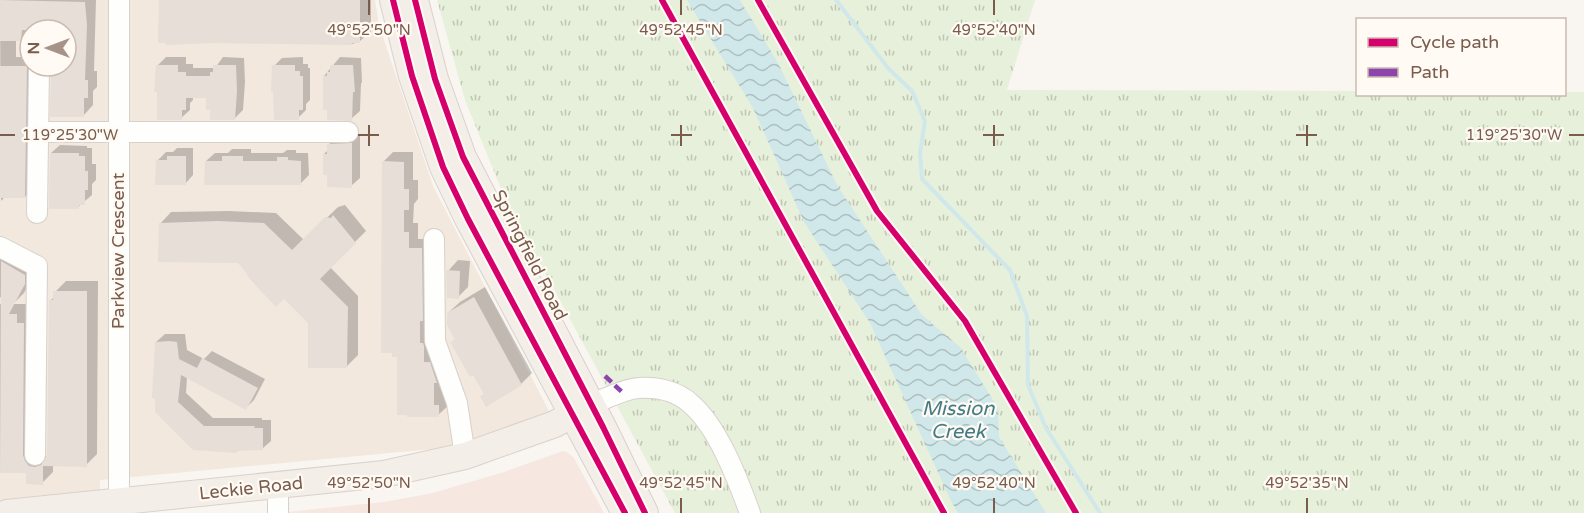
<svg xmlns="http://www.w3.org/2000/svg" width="1584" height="513" font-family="'Varela Round',sans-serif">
  <defs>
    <pattern id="park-tufts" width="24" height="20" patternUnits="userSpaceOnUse" patternTransform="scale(1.5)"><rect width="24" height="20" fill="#e7f0db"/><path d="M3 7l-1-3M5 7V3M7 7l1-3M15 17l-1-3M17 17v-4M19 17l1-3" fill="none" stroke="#c0c6b4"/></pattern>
    <pattern id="water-waves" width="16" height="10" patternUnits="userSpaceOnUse" patternTransform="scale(1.5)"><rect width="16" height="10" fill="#d0e8ea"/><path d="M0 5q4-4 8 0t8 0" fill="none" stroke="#aebfc0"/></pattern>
  </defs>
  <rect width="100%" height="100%" fill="#f9f5f0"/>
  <!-- residential -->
  <path fill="#f2e8de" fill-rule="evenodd" d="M0 0H375L379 25 433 186 551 415 475 445 100 480 99 513H0ZM30 30H66V66H30Z"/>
  <!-- commercial -->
  <path fill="#f6e8e1" d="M563 451 567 452 574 458 604 513H277L384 502 433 493 504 472Z"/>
  <!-- park -->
  <path fill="url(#park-tufts)" d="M437 0H1035L1007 90 1357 91 1358 94H1564L1565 92H1584V513H675L506 201 465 100Z"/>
  <!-- water -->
  <path fill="url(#water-waves)" d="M687 0H740L778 63 837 185 922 315 960 347 998 408 999 437 1046 513H958L951 501 870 323 804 222 753 108Z"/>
  <!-- shadow -->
  <path fill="#0003" d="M0 0H96L94 71H97V87L93 91V105L84 115 51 66H66V30H30V40H16V57H30L34 187 25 197H5L1 201Z
    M160 0H371V31L359 42 352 44Z
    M166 57H186V64H193V68H215L223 57 244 58 245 82 243 110 235 118 211 109 208 96H193V100L190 103V110L181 118 157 66Z
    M303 57V64H308V68H310V100L306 104V110L298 118 274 66 282 58Z
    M340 57 361 58 362 82 361 84 360 111 351 119 324 76Z
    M360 135V178L351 186 328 173 324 154 328 150V145L337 136Z
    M60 145 87 146V148H92V164H96V180L92 184V195L78 207 51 153Z
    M177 148H193V175L185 184 157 161 166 152H173Z
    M232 149H251V153H283L287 150H296V153H308L309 175 300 184 206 161 215 153H228Z
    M393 152H413V180H418V199L414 204 413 223H418V239H431L444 375V396H448V406L438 415 408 413 398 355 383 162Z
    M345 205 366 231 330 267 358 296V355L347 366 309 322 284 297 238 261 160 224 171 212 229 211 276 213 304 240 338 207Z
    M0 240 35 271 24 293 13 304H27L39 454 48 457 50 301 55 296V292L66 281H98L97 454 86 465H53V472L42 483 28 472H0V304H12L0 297Z
    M458 260 470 261 468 287 458 297 448 271Z
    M485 287 532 373 521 384 486 405 485 393 452 342 456 339 448 313 460 302Z
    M165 334H185L187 350 204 359 212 351 265 379 254 400 246 408 187 377 186 393 213 418H262V420H271V441L262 449 238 450 236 452 193 449 156 342Z"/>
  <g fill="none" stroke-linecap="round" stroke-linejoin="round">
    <!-- stream -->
    <path stroke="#d0e8ea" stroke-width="4" d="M836 0 888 68 912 91 925 121 920 153 922 179 1010 270 1027 316 1028 385 1046 428 1100 513"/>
  </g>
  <!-- building -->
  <path fill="#e6ded7" d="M0 0 85 2 87 25 85 80H88V98H84V117H50L51 66H66V30H22L21 41H0Z
    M159 0H360V43H352V45L211 43 166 45V43H158Z
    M156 65H178V72H186V76H210V72H213V65H236L237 91 235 120H210V110H206V98H186V110H182V120H157V92H154Z
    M272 65H295V71H300V76H303V110H299V120H274L273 92H271Z
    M330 65H353L355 92H353L352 121 327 120V110H323V75L327 76V72H330Z
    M0 66H27L25 198H0Z
    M352 143V188L327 187V175H323V154H327V144Z
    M50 153H79V156H85V171H88V190H85V205H79V209H49Z
    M167 156H186V185H155L156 160H167Z
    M222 156H243V161H277V157H288V160L301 161V185H204L205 161H222Z
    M382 161 404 162V189H409V210H404V232H409V248H422L423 321H420V343H423L424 346V362H430L437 383H434V405H439V417H407V415H397V357H392V353H381Z
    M333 215 356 243 320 279 348 307 347 368H308V323L284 299 276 307 247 276 248 275 238 263 158 262 159 223 218 221 264 223 292 250 325 217 331 218Z
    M1 261 25 275V284L9 314H17V323H24L23 455 25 461 29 466 35 467 41 465 47 455 49 300H53V291H87V467L43 466V485L26 484V473H0Z
    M446 270 460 271 459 299 447 298Z
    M474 297 522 385 486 407 480 396 484 394 473 375 470 377 450 342 455 340 447 325V313Z
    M169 341 177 342 179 359 197 368 202 358 258 388 246 410 181 375 178 402 204 426H255L254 428H263V450L236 451V453L193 450 155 412V398H152L155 342Z"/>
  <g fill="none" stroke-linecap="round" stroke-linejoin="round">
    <!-- minor casing -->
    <g stroke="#d7d1cb" stroke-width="22">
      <path id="minor" d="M119 0V501L121 513
        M39 132H348
        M37 213 39 66
        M434 239 435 341 457 403 465 456
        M0 247 37 266 35 455
        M590 404C604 400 626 388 639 388 657 387 677 391 691 404 718 427 738 480 750 513
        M278 485V513"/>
    </g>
    <!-- major casing -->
    <g stroke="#dad1cc" stroke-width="28">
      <path id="major" d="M393 0 412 76 443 167 468 219 625 513
        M415 0 435 79 463 157 603 427 645 513
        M7 513 384 474 465 456 555 424 590 404"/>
    </g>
    <!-- minor -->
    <use href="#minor" stroke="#fefefd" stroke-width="20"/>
    <!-- major -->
    <use href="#major" stroke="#f3eee8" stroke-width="26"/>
    <!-- quiet -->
    <path stroke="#8e44ad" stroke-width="4.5" stroke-dasharray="9 4.5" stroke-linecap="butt" d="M605 376 623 393"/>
    <!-- cycleway casing -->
    <g stroke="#fffaf3" stroke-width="10">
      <path id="cycleway" d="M393 0 412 76 443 167 468 219 625 513
        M415 0 435 79 463 157 603 427 645 513
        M662 0 944 513
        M758 0 877 211 965 321 1076 513"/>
    </g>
    <!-- cycleway -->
    <use href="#cycleway" stroke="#d6006c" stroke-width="6"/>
  </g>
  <!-- ticks -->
  <path fill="none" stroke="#7a5c4d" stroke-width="2" d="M369 0V15M681 0V15M994 0V15M369 125V146M681 125V146M994 125V146M1307 125V146M0 135H15M358 135H379M671 135H692M983 135H1004M1296 135H1317M1569 135H1584M369 498V513M681 498V513M994 498V513M1307 498V513"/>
  <g text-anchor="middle" stroke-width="4.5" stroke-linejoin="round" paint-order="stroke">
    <!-- street labels -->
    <g font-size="18" fill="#7a5c4d" stroke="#fffaf3">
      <text transform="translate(118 251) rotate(-90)" y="6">Parkview Crescent</text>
      <text transform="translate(530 255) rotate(63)" y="6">Springfield Road</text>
      <text transform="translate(251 488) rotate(-6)" y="6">Leckie Road</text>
    </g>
    <!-- water labels -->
    <g font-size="20" font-style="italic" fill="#437c86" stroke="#fffaf3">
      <text x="958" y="415">Mission<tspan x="958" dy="23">Creek</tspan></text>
    </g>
  </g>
  <g font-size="15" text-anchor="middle" fill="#7a5c4d" stroke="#fffaf3" stroke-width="4.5" stroke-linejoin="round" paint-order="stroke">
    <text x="369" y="35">49°52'50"N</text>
    <text x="681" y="35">49°52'45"N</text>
    <text x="994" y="35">49°52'40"N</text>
    <text x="1514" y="140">119°25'30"W</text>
    <text x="70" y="140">119°25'30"W</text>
    <text x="369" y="488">49°52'50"N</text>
    <text x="681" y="488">49°52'45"N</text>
    <text x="994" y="488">49°52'40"N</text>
    <text x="1307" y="488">49°52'35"N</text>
  </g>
  <!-- legend -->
  <rect x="1356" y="18" width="210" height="78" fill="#fffaf3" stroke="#cabbb1" stroke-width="1.5"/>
  <rect x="1368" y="38" width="30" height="9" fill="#d6006c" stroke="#cabbb1" stroke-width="1.5"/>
  <text x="1410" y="48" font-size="18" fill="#7a5c4d">Cycle path</text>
  <rect x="1368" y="68" width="30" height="9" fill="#8e44ad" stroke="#cabbb1" stroke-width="1.5"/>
  <text x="1410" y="78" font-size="18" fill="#7a5c4d">Path</text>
  <!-- north arrow -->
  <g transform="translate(48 48) rotate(270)"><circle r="28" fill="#fffaf3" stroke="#cabbb1" stroke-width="1.5"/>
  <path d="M0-4.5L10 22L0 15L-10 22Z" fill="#a69286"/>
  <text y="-9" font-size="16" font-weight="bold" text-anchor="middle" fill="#7a5c4d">N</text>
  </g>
</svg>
